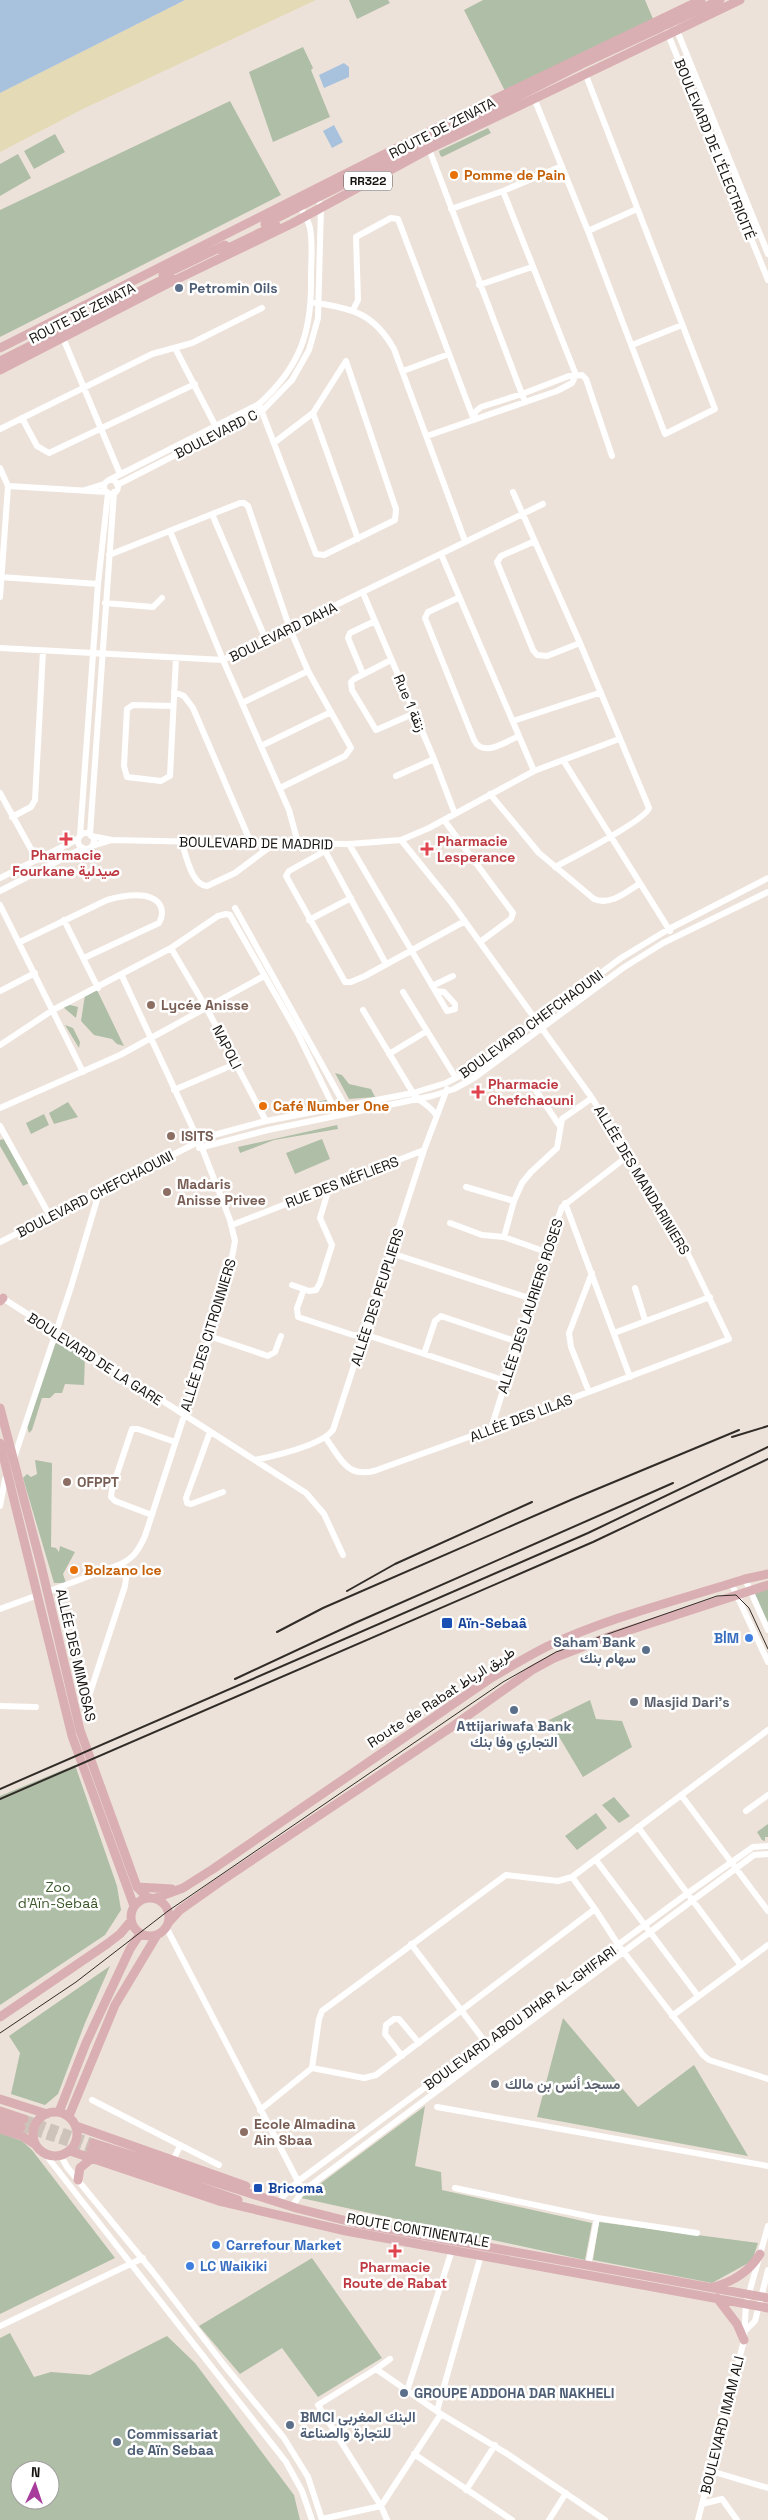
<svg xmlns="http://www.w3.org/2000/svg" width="768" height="2520" font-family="'Space Grotesk',Vazirmatn,sans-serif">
  <rect width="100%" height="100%" fill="#ede2d9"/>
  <!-- green -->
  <path fill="#afbea6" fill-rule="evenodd" d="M349 0H388L390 3 357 19Z
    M483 0H645L656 26 507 95 464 10Z
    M303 47 313 68 311 70 330 117 273 142 249 72Z
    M230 101 281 195 0 337V210Z
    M488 128 491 133 442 157 440 155 439 151Z
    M55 134 65 152 34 169 24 151Z
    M18 154 31 178 0 196V164Z
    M97 990 124 1046 117 1044 112 1039 94 1035 81 1021 85 995Z
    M70 1005 78 1007 76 1018 63 1007Z
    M65 1025 73 1028 80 1042 79 1048Z
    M335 1073 342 1075 349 1084 371 1089 375 1097 349 1099Z
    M327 1100 332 1105 306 1110 303 1104Z
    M68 1102 78 1117 54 1124 49 1113Z
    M44 1114 49 1125 31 1134 26 1123Z
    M337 1125 338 1129 274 1140 240 1153 238 1147Z
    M4 1139 29 1183 23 1186 0 1146V1140Z
    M322 1139 330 1159 295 1174 286 1153Z
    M60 1339 85 1355 84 1385 65 1384 62 1393H55L50 1398H42L32 1430 29 1433 26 1423 54 1345Z
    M35 1460 52 1463 51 1547 56 1548 59 1552 60 1546 75 1552 63 1574 66 1583H54L23 1478 27 1474 31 1477 37 1474Z
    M768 1588V1628L751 1592Z
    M590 1700 596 1719 622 1721 632 1747 583 1777 549 1720Z
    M75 1765 117 1886 121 1910 105 1935 0 2005V1796Z
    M614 1797 630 1816 619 1823 602 1805Z
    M596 1813 607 1828 577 1850 565 1836Z
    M768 1824V1837H765V1841L762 1840 757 1832Z
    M110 1966 85 2023 58 2094 45 2105 11 2094 20 2053 9 2036Z
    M563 2018 638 2107 694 2065 748 2156 537 2117Z
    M425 2106 415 2166 441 2172 442 2190 592 2223 585 2260 301 2198Z
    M0 2133 22 2141 32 2150 115 2258 0 2314Z
    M599 2222 758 2243 752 2261 712 2283 593 2260Z
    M312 2258 382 2358 318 2397 282 2348 240 2374 199 2326Z
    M10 2333 34 2377 51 2372 90 2375 167 2336 195 2363 294 2495 300 2520H0V2338ZM20 2470H50V2500H20Z"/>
  <!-- sand -->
  <path fill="#e4dbb6" d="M185 0H316L85 108 0 152V93Z"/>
  <!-- water -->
  <path fill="#a8c2dd" d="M0 0H185L0 93Z
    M344 63 349 67V77L324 88 319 75Z
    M334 125 343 142 332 148 323 131Z"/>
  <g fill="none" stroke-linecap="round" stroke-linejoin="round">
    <!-- major-tunnel -->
    <path stroke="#cdc3bb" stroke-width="9" stroke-dasharray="9 4.5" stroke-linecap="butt" d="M24 2119 93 2143
      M21 2127 91 2149"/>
    <!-- minor -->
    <path stroke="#fff" stroke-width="6" d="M663 22 768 280
      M676 28 768 254
      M534 98 588 231 665 434 715 409 585 73
      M429 149 525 402
      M503 191 576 375
      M451 209 503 191 562 166
      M588 231 637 209
      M479 285 532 267
      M315 303C353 308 374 314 394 349L465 541
      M353 310 358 300 356 237 391 218 398 219 474 420
      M63 338 120 474
      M632 345 682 325
      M175 348 216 427
      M403 371 449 354
      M259 404 316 554 324 555 395 520 396 509 346 361 313 413 275 442
      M313 413 358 539
      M22 418 37 446 49 453 195 384
      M474 418 475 412 481 407 522 394 569 376 582 375 586 379 612 456
      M0 429 152 354 192 343 262 308
      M427 436 557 391 572 383 576 375
      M0 468 8 486 0 597
      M109 480 259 404C300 367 312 332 311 278 311 261 313 244 310 228 308 219 302 211 298 203
      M104 487a7 7 0 1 1 14 0a7 7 0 1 1-14 0Z
      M117 485 263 410 292 380 309 350 318 318 321 207 316 194
      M8 486 107 492
      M85 490 104 484
      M513 492 580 643 649 808C646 820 570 859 555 867
      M212 514 266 640
      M170 531 223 660 289 810 298 843
      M535 541 501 556 497 562 533 650 537 655 547 656 580 643
      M441 554 534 771
      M109 555 240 503H244L248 506 290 629 308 671 351 748 345 756 280 788
      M0 577 98 584
      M363 593 434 759 455 814
      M458 598 428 612 425 618 474 740C483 758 505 742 519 736
      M105 603 153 607 162 598
      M0 648 223 660 543 504
      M391 660 354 679 351 682 352 690 376 730 415 713
      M363 674 348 638 350 633 375 621
      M174 692 184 696 193 708 251 843
      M242 703 308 671
      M173 706 133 705 127 709 124 766 127 777 161 781 170 776 176 658
      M513 721 599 693
      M261 746 331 712
      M563 760 670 931
      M396 776 434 759
      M0 793 37 860
      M490 794 539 853 594 899C610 906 626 892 639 884
      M12 817 31 807 35 800 43 651
      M444 820 513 913 511 919 480 942
      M78 841a8 8 0 1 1 16 0a8 8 0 1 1-16 0Z
      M90 834 114 492
      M80 836 98 584 108 493
      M91 836 112 840 204 842 349 844 401 840 429 828 534 771 619 739
      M181 841C186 854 191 885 207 886L235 873 275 843
      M349 844 447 1011 455 1009V1004L444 992 436 991
      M92 846 112 840
      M324 849 386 964
      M325 851 289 871 286 876 345 982H351L365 976 465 921
      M0 878 78 839
      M0 891 83 848
      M0 905 83 1072
      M235 908 345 1106
      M64 920 98 988
      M309 920 351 898
      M20 942 107 900C121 896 153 889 161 907 163 913 162 918 159 923L84 958
      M171 948 207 1009 266 1121
      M432 986 453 976
      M0 991 35 973
      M403 992 456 1078
      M363 1010 413 1093C419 1102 430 1105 436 1115
      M0 1045 53 1010 171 948 218 916 226 914 230 915 298 1034 334 1108
      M389 1054 427 1031
      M533 1086 559 1125
      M174 1090 235 1064
      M0 1108 120 1055 264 976
      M0 1126 51 1218
      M199 1148 268 1130 432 1096 454 1089 474 1078 623 968 663 943 768 892
      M466 1187 514 1201
      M565 1203 630 1377
      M450 1223 482 1235 504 1237 546 1252
      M232 1225 424 1150
      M504 1237 514 1201 522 1183 531 1172 557 1148 562 1119 592 1098
      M0 1242 210 1136 266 1121 413 1093 446 1083 465 1073 498 1050 621 958 669 929 768 878
      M391 1253 532 1299
      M292 1285 309 1291 316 1290 320 1283 332 1245 320 1218 329 1188
      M635 1288 645 1320
      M304 1289 297 1308 298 1317 353 1335 373 1337 506 1381
      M1 1297 306 1493 324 1514 343 1555
      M614 1333 710 1297
      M209 1336 268 1356 275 1352 281 1336
      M424 1354 435 1321 441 1316 518 1342
      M589 1392 571 1347 569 1333 592 1273
      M491 1429 546 1252 562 1207 629 1155
      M210 1432 186 1498 187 1503 191 1504 223 1492
      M325 1437C340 1457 346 1478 374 1471L491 1429 729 1339 689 1256 592 1098 451 902 401 840
      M14 1458 71 1287 99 1193
      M255 1460C274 1456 321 1446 333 1430L424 1150 447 1089
      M0 1506 5 1479
      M152 1515 115 1501 111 1497 112 1489 132 1429H138L175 1442
      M745 1579 768 1630
      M731 1583 768 1662
      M47 1592 121 1564C135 1557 139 1549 145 1536L227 1284 235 1241 230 1220 202 1148 122 976
      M0 1609 38 1595
      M86 1705 125 1586 126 1578 121 1564
      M0 1706 36 1707
      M681 1795 768 1911
      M746 1811 768 1795
      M638 1827 740 1964
      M596 1860 698 1996
      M572 1877 595 1909 619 1946 703 2055 709 2060 768 2079
      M166 1927 303 2191
      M411 1944 489 2047
      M672 2016 768 1945
      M402 2056 385 2034 386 2025 394 2019H399L419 2043
      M312 2068 364 2078 376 2075 595 1909
      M92 2100 219 2165
      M437 2107 768 2166
      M260 2110 312 2068 319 2019 322 2011 506 1875 558 1881 572 1877 768 1730
      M45 2154 286 2462 302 2491 312 2520
      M61 2156 67 2167 153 2272 224 2365 284 2438 308 2477 322 2520
      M173 2160 180 2146
      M455 2188 597 2218 697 2233
      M278 2202 297 2182 688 1893 753 1847 768 1846
      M292 2206 303 2191 693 1900 754 1855 768 1854
      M588 2266 597 2218
      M0 2326 143 2258
      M746 2330 755 2321 768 2270
      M376 2369 390 2359
      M407 2391 452 2250
      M437 2411 481 2255
      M414 2454 512 2520
      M711 2471 768 2488
      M466 2490 495 2445
      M702 2504 722 2499 737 2520
      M322 2519 381 2506 441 2414
      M387 2520 381 2506 318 2405 376 2369 441 2414 509 2455 605 2520
      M549 2520 566 2493
      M698 2520 744 2340 746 2304 768 2226"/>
    <!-- major -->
    <path stroke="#daafb3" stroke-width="9" d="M265 224 582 64 720 0
      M222 251 276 225
      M163 275 225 245
      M0 348 472 110 701 0
      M0 361 170 276
      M0 370 167 284 293 223 429 149 740 0
      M0 1301 3 1298
      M0 1408 41 1565 80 1730 137 1887 148 1898
      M0 1443 72 1736 134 1906
      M137 1887 172 1889
      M131 1917a19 19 0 1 1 38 0a19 19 0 1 1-38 0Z
      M156 1898 183 1888 213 1869 491 1678C510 1667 528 1656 548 1646 610 1617 679 1600 745 1579L768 1574
      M169 1922 180 1910 221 1881 453 1726 532 1670 554 1658 605 1638 768 1585
      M0 2017 107 1944 120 1934 131 1921
      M0 2099 47 2114
      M0 2111 24 2119
      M33 2134a22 22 0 1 1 44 0a22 22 0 1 1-44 0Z
      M59 2112 86 2043 130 1949 140 1934
      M69 2116 115 2005 157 1935
      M0 2120 21 2127
      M76 2126 246 2186
      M0 2129 22 2136 36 2145
      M93 2143 296 2208 355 2223 768 2298
      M91 2149 238 2200
      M70 2151 219 2201 346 2231 768 2308
      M78 2180 80 2168 92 2158
      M713 2287C733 2282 749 2272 760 2254
      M717 2298 737 2324 744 2340"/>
    <!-- tram -->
    <path stroke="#312c28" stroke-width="1" d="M0 2033 76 1982 168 1911 503 1682 556 1652 717 1596 736 1595 749 1608 768 1649"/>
    <!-- rail -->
    <path stroke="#312c28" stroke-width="2" d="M732 1437 768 1426
      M347 1591 395 1564 532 1502
      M277 1632 323 1608 573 1499 739 1430
      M235 1679 355 1623 673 1483
      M0 1789 588 1533 768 1447
      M0 1799 593 1542 768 1459"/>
  </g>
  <!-- markers -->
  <g fill="#e8710a" stroke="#fff" stroke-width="2">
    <circle cx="454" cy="175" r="5"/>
    <circle cx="263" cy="1106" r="5"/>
    <circle cx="74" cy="1570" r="5"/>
  </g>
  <g fill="#5c6f8a" stroke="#fff" stroke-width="2">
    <circle cx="179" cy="288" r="5"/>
    <circle cx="646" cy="1650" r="5"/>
    <circle cx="514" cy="1710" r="5"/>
    <circle cx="404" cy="2393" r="5"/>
    <circle cx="290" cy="2425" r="5"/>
    <circle cx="117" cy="2442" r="5"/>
  </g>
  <g fill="#e0444e" stroke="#fff" stroke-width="2">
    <path d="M63.5 831.5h5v5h5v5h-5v5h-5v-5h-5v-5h5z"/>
    <path d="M424.5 841.5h5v5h5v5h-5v5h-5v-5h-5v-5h5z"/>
    <path d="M475.5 1084.5h5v5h5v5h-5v5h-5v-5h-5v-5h5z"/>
    <path d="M392.5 2243.5h5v5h5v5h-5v5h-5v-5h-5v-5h5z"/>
  </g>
  <g fill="#8d6e63" stroke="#fff" stroke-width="2">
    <circle cx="151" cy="1005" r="5"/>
    <circle cx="171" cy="1136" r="5"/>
    <circle cx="167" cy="1192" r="5"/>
    <circle cx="67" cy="1482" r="5"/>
    <circle cx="244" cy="2132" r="5"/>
  </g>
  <g fill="#1a4fb4" stroke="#fff" stroke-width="2">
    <rect x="441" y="1617" width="12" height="12" rx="2.5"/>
    <rect x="253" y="2183" width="10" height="10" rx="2.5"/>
  </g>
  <g fill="#3f7fe0" stroke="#fff" stroke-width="2">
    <circle cx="749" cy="1638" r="5"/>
    <circle cx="216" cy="2245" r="5"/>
    <circle cx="190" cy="2266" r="5"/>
  </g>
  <g fill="#6b7280" stroke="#fff" stroke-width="2">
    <circle cx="634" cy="1702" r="5"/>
    <circle cx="495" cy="2084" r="5"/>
  </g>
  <g text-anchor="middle" stroke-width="5" stroke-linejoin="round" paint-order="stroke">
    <!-- shield labels -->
    <rect fill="#fff" stroke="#5c5957" stroke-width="1" x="344" y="171.5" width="48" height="19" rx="4"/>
    <g font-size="12" font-weight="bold" fill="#16120f">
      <text x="368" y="185">RR322</text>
    </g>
    <!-- street labels -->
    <g font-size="14" fill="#16120f" stroke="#fff">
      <text transform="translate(442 128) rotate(-27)" y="5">ROUTE DE ZENATA</text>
      <text transform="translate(715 149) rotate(68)" y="5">BOULEVARD DE L'ÉLECTRICITÉ</text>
      <text transform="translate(82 313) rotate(-27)" y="5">ROUTE DE ZENATA</text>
      <text transform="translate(216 434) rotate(-27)" y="5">BOULEVARD C</text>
      <text transform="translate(283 632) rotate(-26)" y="5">BOULEVARD DAHA</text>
      <text transform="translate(410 703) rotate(67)" y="5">Rue 1 زنقة</text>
      <text transform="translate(256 843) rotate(1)" y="5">BOULEVARD DE MADRID</text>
      <text transform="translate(531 1024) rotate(-36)" y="5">BOULEVARD CHEFCHAOUNI</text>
      <text transform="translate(227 1047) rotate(63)" y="5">NAPOLI</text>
      <text transform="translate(642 1180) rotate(59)" y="5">ALLÉE DES MANDARINIERS</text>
      <text transform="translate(342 1182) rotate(-21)" y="5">RUE DES NÉFLIERS</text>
      <text transform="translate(95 1194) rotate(-27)" y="5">BOULEVARD CHEFCHAOUNI</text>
      <text transform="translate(377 1297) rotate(-72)" y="5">ALLÉE DES PEUPLIERS</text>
      <text transform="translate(530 1306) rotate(-72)" y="5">ALLÉE DES LAURIERS ROSES</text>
      <text transform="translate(208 1335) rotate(-73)" y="5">ALLÉE DES CITRONNIERS</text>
      <text transform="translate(95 1359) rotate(33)" y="5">BOULEVARD DE LA GARE</text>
      <text transform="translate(521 1418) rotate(-21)" y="5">ALLÉE DES LILAS</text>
      <text transform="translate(76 1655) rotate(77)" y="5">ALLÉE DES MIMOSAS</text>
      <text transform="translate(441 1697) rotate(-33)" y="5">Route de Rabat طريق الرباط</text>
      <text transform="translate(520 2018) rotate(-36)" y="5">BOULEVARD ABOU DHAR AL-GHIFARI</text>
      <text transform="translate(418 2230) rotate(10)" y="5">ROUTE CONTINENTALE</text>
      <text transform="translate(722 2425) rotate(-76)" y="5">BOULEVARD IMAM ALI</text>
    </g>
    <!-- food labels -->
    <g font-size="14" font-weight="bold" fill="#c56008" stroke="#fff" text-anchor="start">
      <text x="464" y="180">Pomme de Pain</text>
      <text x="273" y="1111">Café Number One</text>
      <text x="84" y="1575">Bolzano Ice</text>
    </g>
    <!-- service labels -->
    <g font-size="14" font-weight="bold" fill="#4e5e75" stroke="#fff" text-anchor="start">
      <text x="189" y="293">Petromin Oils</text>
      <text x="636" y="1647" text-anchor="end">Saham Bank<tspan x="636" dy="16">سهام بنك</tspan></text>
      <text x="514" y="1731" text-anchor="middle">Attijariwafa Bank<tspan x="514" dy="16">التجاري وفا بنك</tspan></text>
      <text x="414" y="2398">GROUPE ADDOHA DAR NAKHELI</text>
      <text x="300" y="2422">BMCI البنك المغربي<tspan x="300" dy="16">للتجارة والصناعة</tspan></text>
      <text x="127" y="2439">Commissariat<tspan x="127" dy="16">de Aïn Sebaa</tspan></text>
    </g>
    <!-- health labels -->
    <g font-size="14" font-weight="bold" fill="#be3a42" stroke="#fff" text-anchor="start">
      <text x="437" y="846">Pharmacie<tspan x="437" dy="16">Lesperance</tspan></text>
      <text x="66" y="860" text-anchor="middle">Pharmacie<tspan x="66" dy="16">Fourkane صيدلية</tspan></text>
      <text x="488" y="1089">Pharmacie<tspan x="488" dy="16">Chefchaouni</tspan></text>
      <text x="395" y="2272" text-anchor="middle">Pharmacie<tspan x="395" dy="16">Route de Rabat</tspan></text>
    </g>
    <!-- education labels -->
    <g font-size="14" font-weight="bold" fill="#785e54" stroke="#fff" text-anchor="start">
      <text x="161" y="1010">Lycée Anisse</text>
      <text x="181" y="1141">ISITS</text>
      <text x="177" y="1189">Madaris<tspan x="177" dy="16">Anisse Privee</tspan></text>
      <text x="77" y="1487">OFPPT</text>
      <text x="254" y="2129">Ecole Almadina<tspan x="254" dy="16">Ain Sbaa</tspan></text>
    </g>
    <!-- transit labels -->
    <g font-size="14" font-weight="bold" fill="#164399" stroke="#fff" text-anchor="start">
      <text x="458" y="1628">Aïn-Sebaâ</text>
      <text x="268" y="2193">Bricoma</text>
    </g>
    <!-- shop labels -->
    <g font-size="14" font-weight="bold" fill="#366cbe" stroke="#fff" text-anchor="start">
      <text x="739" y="1643" text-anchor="end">BİM</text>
      <text x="226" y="2250">Carrefour Market</text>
      <text x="200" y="2271">LC Waikiki</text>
    </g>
    <!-- worship labels -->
    <g font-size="14" font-weight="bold" fill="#5b616d" stroke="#fff" text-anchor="start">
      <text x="644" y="1707">Masjid Dari's</text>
      <text x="505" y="2089">مسجد أنس بن مالك</text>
    </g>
    <!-- park labels -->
    <g font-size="14" fill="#3c582a" stroke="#fff">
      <text x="58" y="1892">Zoo<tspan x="58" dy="16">d'Aïn-Sebaâ</tspan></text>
    </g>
  </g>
  <!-- north arrow -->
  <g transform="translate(35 2485) rotate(3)"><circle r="24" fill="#ffffff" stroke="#a2a09f"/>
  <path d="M0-4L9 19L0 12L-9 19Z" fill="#a83c9c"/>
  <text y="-8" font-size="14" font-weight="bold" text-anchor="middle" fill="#16120f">N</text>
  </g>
</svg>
